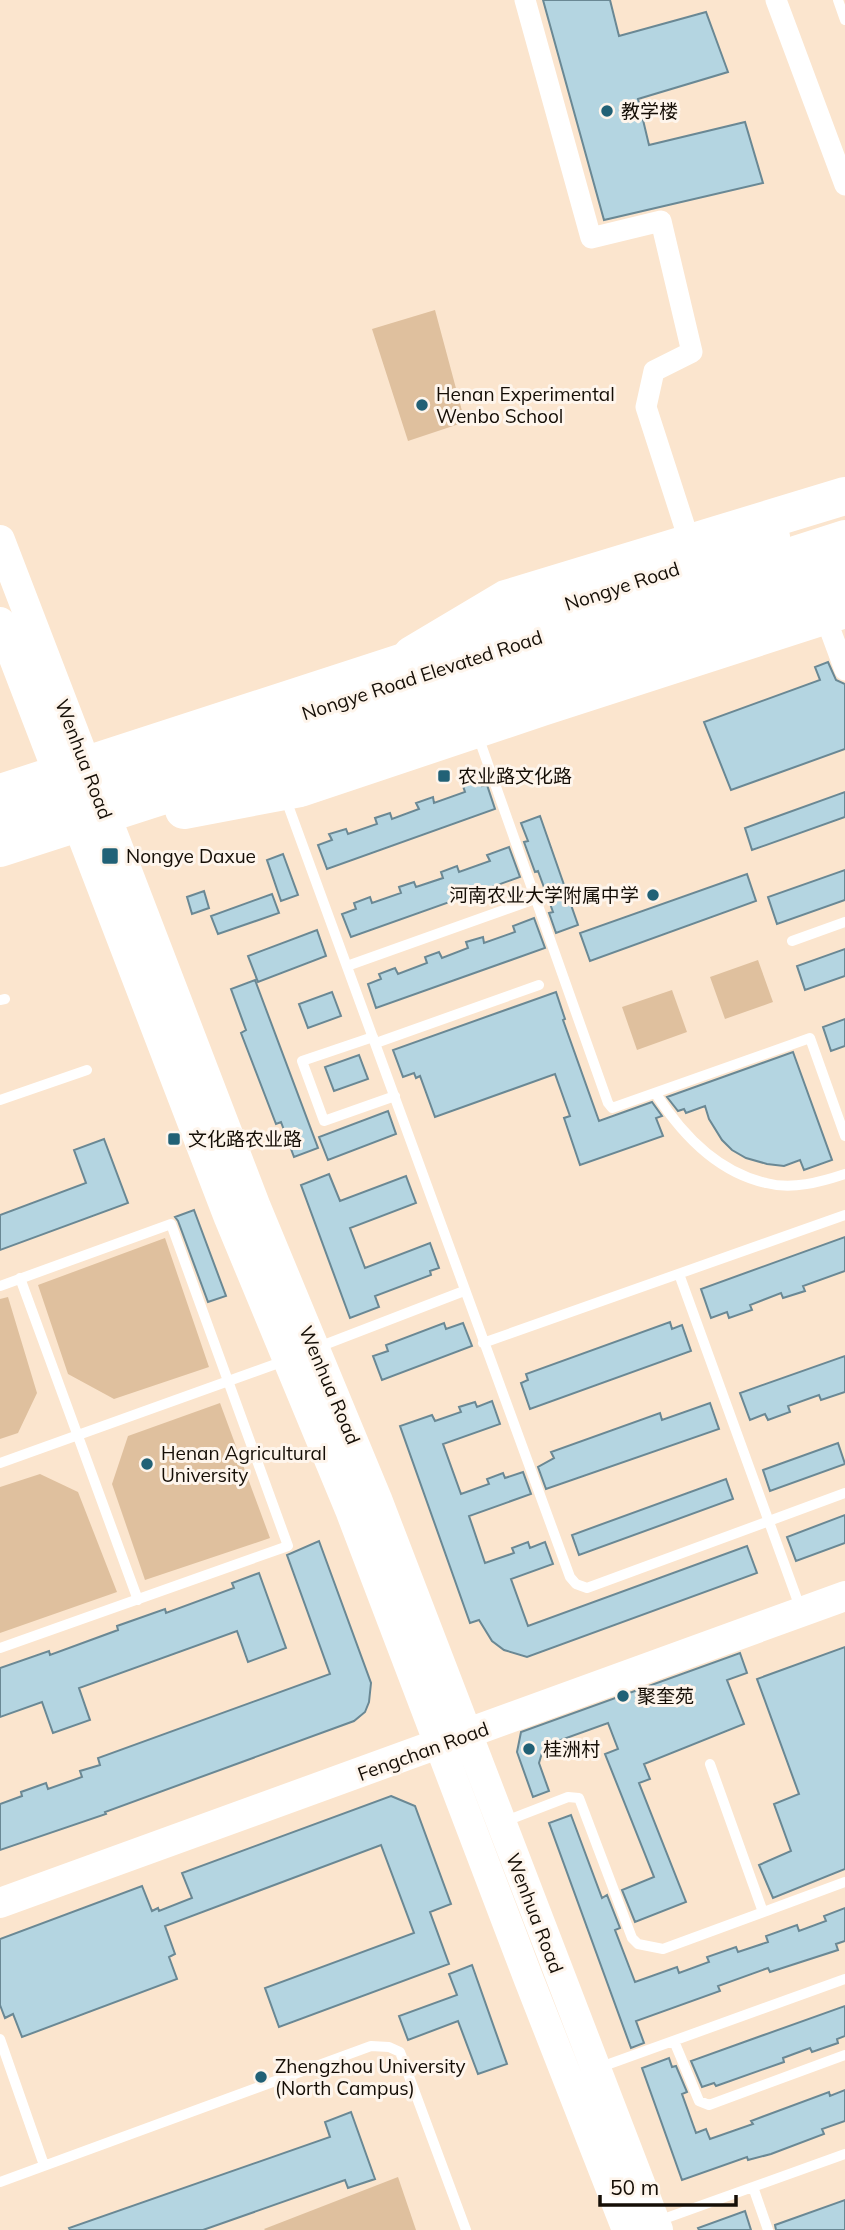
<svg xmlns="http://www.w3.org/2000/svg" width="845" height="2230" font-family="Mulish,'Noto Sans SC',sans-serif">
  <rect width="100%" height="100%" fill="#fbe5ce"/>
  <!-- green -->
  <path fill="#dfc09e" d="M435 310 465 422 408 441 372 329Z
    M758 960 773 1002 725 1019 710 977Z
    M672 990 687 1032 637 1050 622 1007Z
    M165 1238 209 1367 114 1399 68 1374 38 1285Z
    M8 1297 37 1393 18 1433 0 1439V1299Z
    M220 1403 270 1538 145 1580 112 1484 128 1436Z
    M40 1474 78 1492 117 1592 0 1633V1487Z
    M398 2177 416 2230H265L264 2229Z"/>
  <!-- building -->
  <path fill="#b4d5e1" stroke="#6a8894" stroke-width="2" d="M543 0H610L619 36 706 12 728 72 638 99 649 145 745 122 763 183 604 220Z
    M828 662 836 680 845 684V749L731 790 704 722 820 680 815 667Z
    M479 780 482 786 487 785 495 809 327 869 318 845 332 840 329 834 346 829 348 834 377 824 375 818 390 813 392 819 419 809 416 803 433 797 434 803 465 792 463 786Z
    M845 792V817L752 850 745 828Z
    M540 816 578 925 556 933 549 913 553 912 538 871 535 872 524 842 528 841 521 823Z
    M509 847 520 877 351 937 342 914 356 909 354 903 370 897 372 903 401 893 399 887 414 882 416 887 443 878 441 872 457 866 459 872 490 861 487 855Z
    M283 854 298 895 281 901 267 860Z
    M845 870V900L777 924 768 897Z
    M747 874 756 901 590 961 580 933Z
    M204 891 209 908 192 914 187 897Z
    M272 894 279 913 218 934 211 916Z
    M534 918 545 948 376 1008 368 984 381 979 379 974 395 968 398 974 427 963 425 957 439 952 442 958 468 948 466 942 483 937 484 943 515 932 513 926Z
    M317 930 326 956 258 982 248 956Z
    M845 949V976L805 990 797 966Z
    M255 980 318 1148 294 1157 281 1122 276 1124 241 1033 246 1030 231 989Z
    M332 992 341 1016 308 1028 299 1004Z
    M556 992 565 1019 563 1020 599 1121 652 1102 662 1116 656 1118 663 1136 580 1165 564 1118 570 1116 555 1074 435 1117 420 1076 416 1078 414 1073 403 1077 393 1050Z
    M845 1019V1046L831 1051 823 1027Z
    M793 1052 832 1160 804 1170 800 1160 784 1166 767 1164 746 1158 732 1150 722 1140 709 1119 705 1106 686 1113 684 1109 678 1111 667 1097Z
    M359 1055 368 1079 334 1091 325 1067Z
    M388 1111 396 1134 328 1160 319 1137Z
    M104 1139 128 1203 0 1250V1215L86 1183 74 1150Z
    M329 1174 340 1201 406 1176 416 1203 350 1228 365 1268 430 1243 439 1268 430 1271 431 1275 375 1296 379 1307 350 1318 301 1185Z
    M194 1210 226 1296 208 1302 178 1221 175 1217Z
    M845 1237V1271L803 1286 805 1291 783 1298 781 1293 750 1305 752 1310 729 1318 727 1312 711 1318 701 1289Z
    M670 1322 672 1329 682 1325 691 1351 530 1409 521 1383 528 1380 526 1374Z
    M444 1323 446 1329 463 1323 472 1346 382 1380 373 1356 388 1351 386 1345Z
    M845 1356V1392L821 1400 819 1395 788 1406 790 1412 768 1420 765 1414 750 1420 740 1393Z
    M492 1401 500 1424 443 1444 461 1494 489 1484 487 1479 503 1473 505 1478 523 1472 531 1494 469 1516 485 1563 514 1553 512 1548 528 1542 530 1548 545 1542 553 1564 511 1579 528 1626 747 1546 757 1573 527 1657 504 1650 492 1641 479 1620 470 1623 400 1426 432 1415 435 1421 461 1412 459 1407 475 1402 477 1407Z
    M710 1403 719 1429 546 1489 538 1467 554 1458 551 1452 660 1413 662 1420Z
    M838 1443 845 1464 770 1491 763 1470Z
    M726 1479 733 1499 579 1555 572 1535Z
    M845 1515V1543L796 1561 787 1537Z
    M319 1541 371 1683 369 1702 365 1712 354 1721 105 1812 106 1814 0 1850V1804L22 1796 21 1792 46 1783 48 1789 82 1777 80 1771 100 1765 98 1758 330 1674 287 1555Z
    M259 1573 286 1648 248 1662 237 1631 79 1688 90 1720 53 1733 42 1702 0 1717V1668L49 1651 50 1655 118 1630 117 1626 165 1609 166 1613 234 1588 232 1583Z
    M845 1647V1869L773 1898 759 1865 791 1851 774 1804 799 1794 757 1679Z
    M740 1653 747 1673 727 1680 744 1724 644 1764 650 1779 639 1783 686 1902 635 1922 622 1890 654 1877 605 1754 618 1749 608 1723 544 1746 539 1763 549 1791 533 1797 517 1752 521 1732Z
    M391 1796 415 1806 451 1904 430 1912 449 1964 279 2027 265 1988 414 1933 381 1845 165 1926 175 1954 169 1957 177 1979 22 2037 13 2014 5 2018 0 2005V1939L142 1886 152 1911 158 1908 159 1911 192 1898 182 1873Z
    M571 1815 602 1898 607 1895 620 1928 615 1930 635 1982 677 1967 679 1973 709 1962 707 1957 736 1947 738 1952 768 1942 766 1936 797 1925 799 1931 826 1921 824 1916 845 1908V1941L836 1944 838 1950 770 1972 768 1968 718 1986 720 1991 636 2021 644 2043 631 2048 549 1823Z
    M472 1965 507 2064 478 2074 458 2021 408 2040 399 2016 457 1995 449 1974Z
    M845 2006V2036L837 2039 838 2043 812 2052 810 2048 783 2058 784 2062 716 2086 714 2083 702 2087 691 2061Z
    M669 2058 672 2067 676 2066 687 2092 682 2094 696 2133 706 2129 710 2139 753 2124 751 2121 829 2092 830 2096 845 2090V2121L822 2129 824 2134 771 2154 748 2160 747 2157 682 2180 642 2068Z
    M351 2112 375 2179 348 2188 345 2180 203 2230H70L69 2228 330 2137 325 2122Z
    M845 2200V2230H776L775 2225Z
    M745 2211 751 2230H699L698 2228Z"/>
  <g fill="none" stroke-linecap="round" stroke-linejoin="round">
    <!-- lane -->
    <path stroke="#fff" stroke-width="10" d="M838 0 845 20
      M478 736 608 1103 612 1108 810 1038 845 1136
      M285 797 570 1577 576 1584 587 1588 845 1493
      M792 941 845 922
      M347 966 535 899
      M0 1000 5 999
      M373 1037 302 1061 324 1121 395 1096
      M376 1043 539 985
      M656 1094C681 1133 717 1172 766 1183 792 1190 821 1182 845 1174
      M0 1100 87 1070
      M679 1274 801 1610
      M20 1278 138 1600
      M0 1286 171 1224 288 1546 0 1648
      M483 1343 845 1215
      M316 1348 464 1291
      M0 1463 287 1360
      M710 1764 763 1912
      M503 1822 568 1797 579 1798 632 1938 638 1944 663 1949 845 1882
      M0 2039 44 2165
      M674 2041 699 2101 709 2105 845 2055
      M598 2068 845 1979
      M0 2182 371 2046 389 2047 400 2052 466 2230
      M753 2187 768 2230
      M658 2221 845 2154"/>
    <!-- street -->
    <path stroke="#fff" stroke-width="21" d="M525 0 591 238 661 221 692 352 654 371 646 407 690 543
      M776 0 845 185
      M822 608 845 670"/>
    <!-- secondary -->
    <path stroke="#fff" stroke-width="30" d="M0 540 256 1207 377 1499 658 2230
      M0 622 229 1218 350 1510 529 1980 627 2230
      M0 789 775 537
      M0 1903 845 1596"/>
    <!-- highway -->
    <path stroke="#fff" stroke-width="38" d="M412 655 506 599 845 496
      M184 810 300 788 542 707 845 609
      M0 811 845 539
      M0 848 845 576"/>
  </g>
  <!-- markers -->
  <g fill="#216176" stroke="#fef5ec" stroke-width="2.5">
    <circle cx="607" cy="111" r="7"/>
    <circle cx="422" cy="405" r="7"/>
    <rect x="437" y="769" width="14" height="14" rx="3.5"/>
    <rect x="101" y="847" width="18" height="18" rx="3.5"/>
    <circle cx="653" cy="895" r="7"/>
    <rect x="167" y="1132" width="14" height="14" rx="3.5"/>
    <circle cx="147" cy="1464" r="7"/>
    <circle cx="623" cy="1696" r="7"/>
    <circle cx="529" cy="1749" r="7"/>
    <circle cx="261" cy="2077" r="7"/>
  </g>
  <g text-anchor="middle" stroke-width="6" stroke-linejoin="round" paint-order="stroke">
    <!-- poi labels -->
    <g font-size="19" fill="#150e06" stroke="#fef5ec" text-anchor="start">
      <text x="621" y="118">教学楼</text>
      <text x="436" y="401">Henan Experimental<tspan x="436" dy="22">Wenbo School</tspan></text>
      <text x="458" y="783">农业路文化路</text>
      <text x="126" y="863">Nongye Daxue</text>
      <text x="639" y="902" text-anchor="end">河南农业大学附属中学</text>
      <text x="188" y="1146">文化路农业路</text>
      <text x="161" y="1460">Henan Agricultural<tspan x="161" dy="22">University</tspan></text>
      <text x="637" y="1703">聚奎苑</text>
      <text x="543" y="1756">桂洲村</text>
      <text x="275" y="2073">Zhengzhou University<tspan x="275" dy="22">(North Campus)</tspan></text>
    </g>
    <!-- street labels -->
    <g font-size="19" fill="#150e06" stroke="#fef5ec">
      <text transform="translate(622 586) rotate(-18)" y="7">Nongye Road</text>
      <text transform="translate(422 675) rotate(-18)" y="7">Nongye Road Elevated Road</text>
      <text transform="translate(84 759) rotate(69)" y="7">Wenhua Road</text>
      <text transform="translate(330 1385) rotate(67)" y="7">Wenhua Road</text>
      <text transform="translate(423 1751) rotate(-20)" y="7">Fengchan Road</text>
      <text transform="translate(535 1913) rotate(69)" y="7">Wenhua Road</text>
    </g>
  </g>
  <!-- scale -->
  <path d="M600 2195v10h136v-10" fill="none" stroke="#150e06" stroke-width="3.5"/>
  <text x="610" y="2195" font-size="21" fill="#150e06" stroke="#fef5ec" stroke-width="5" paint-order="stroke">50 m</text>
</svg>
